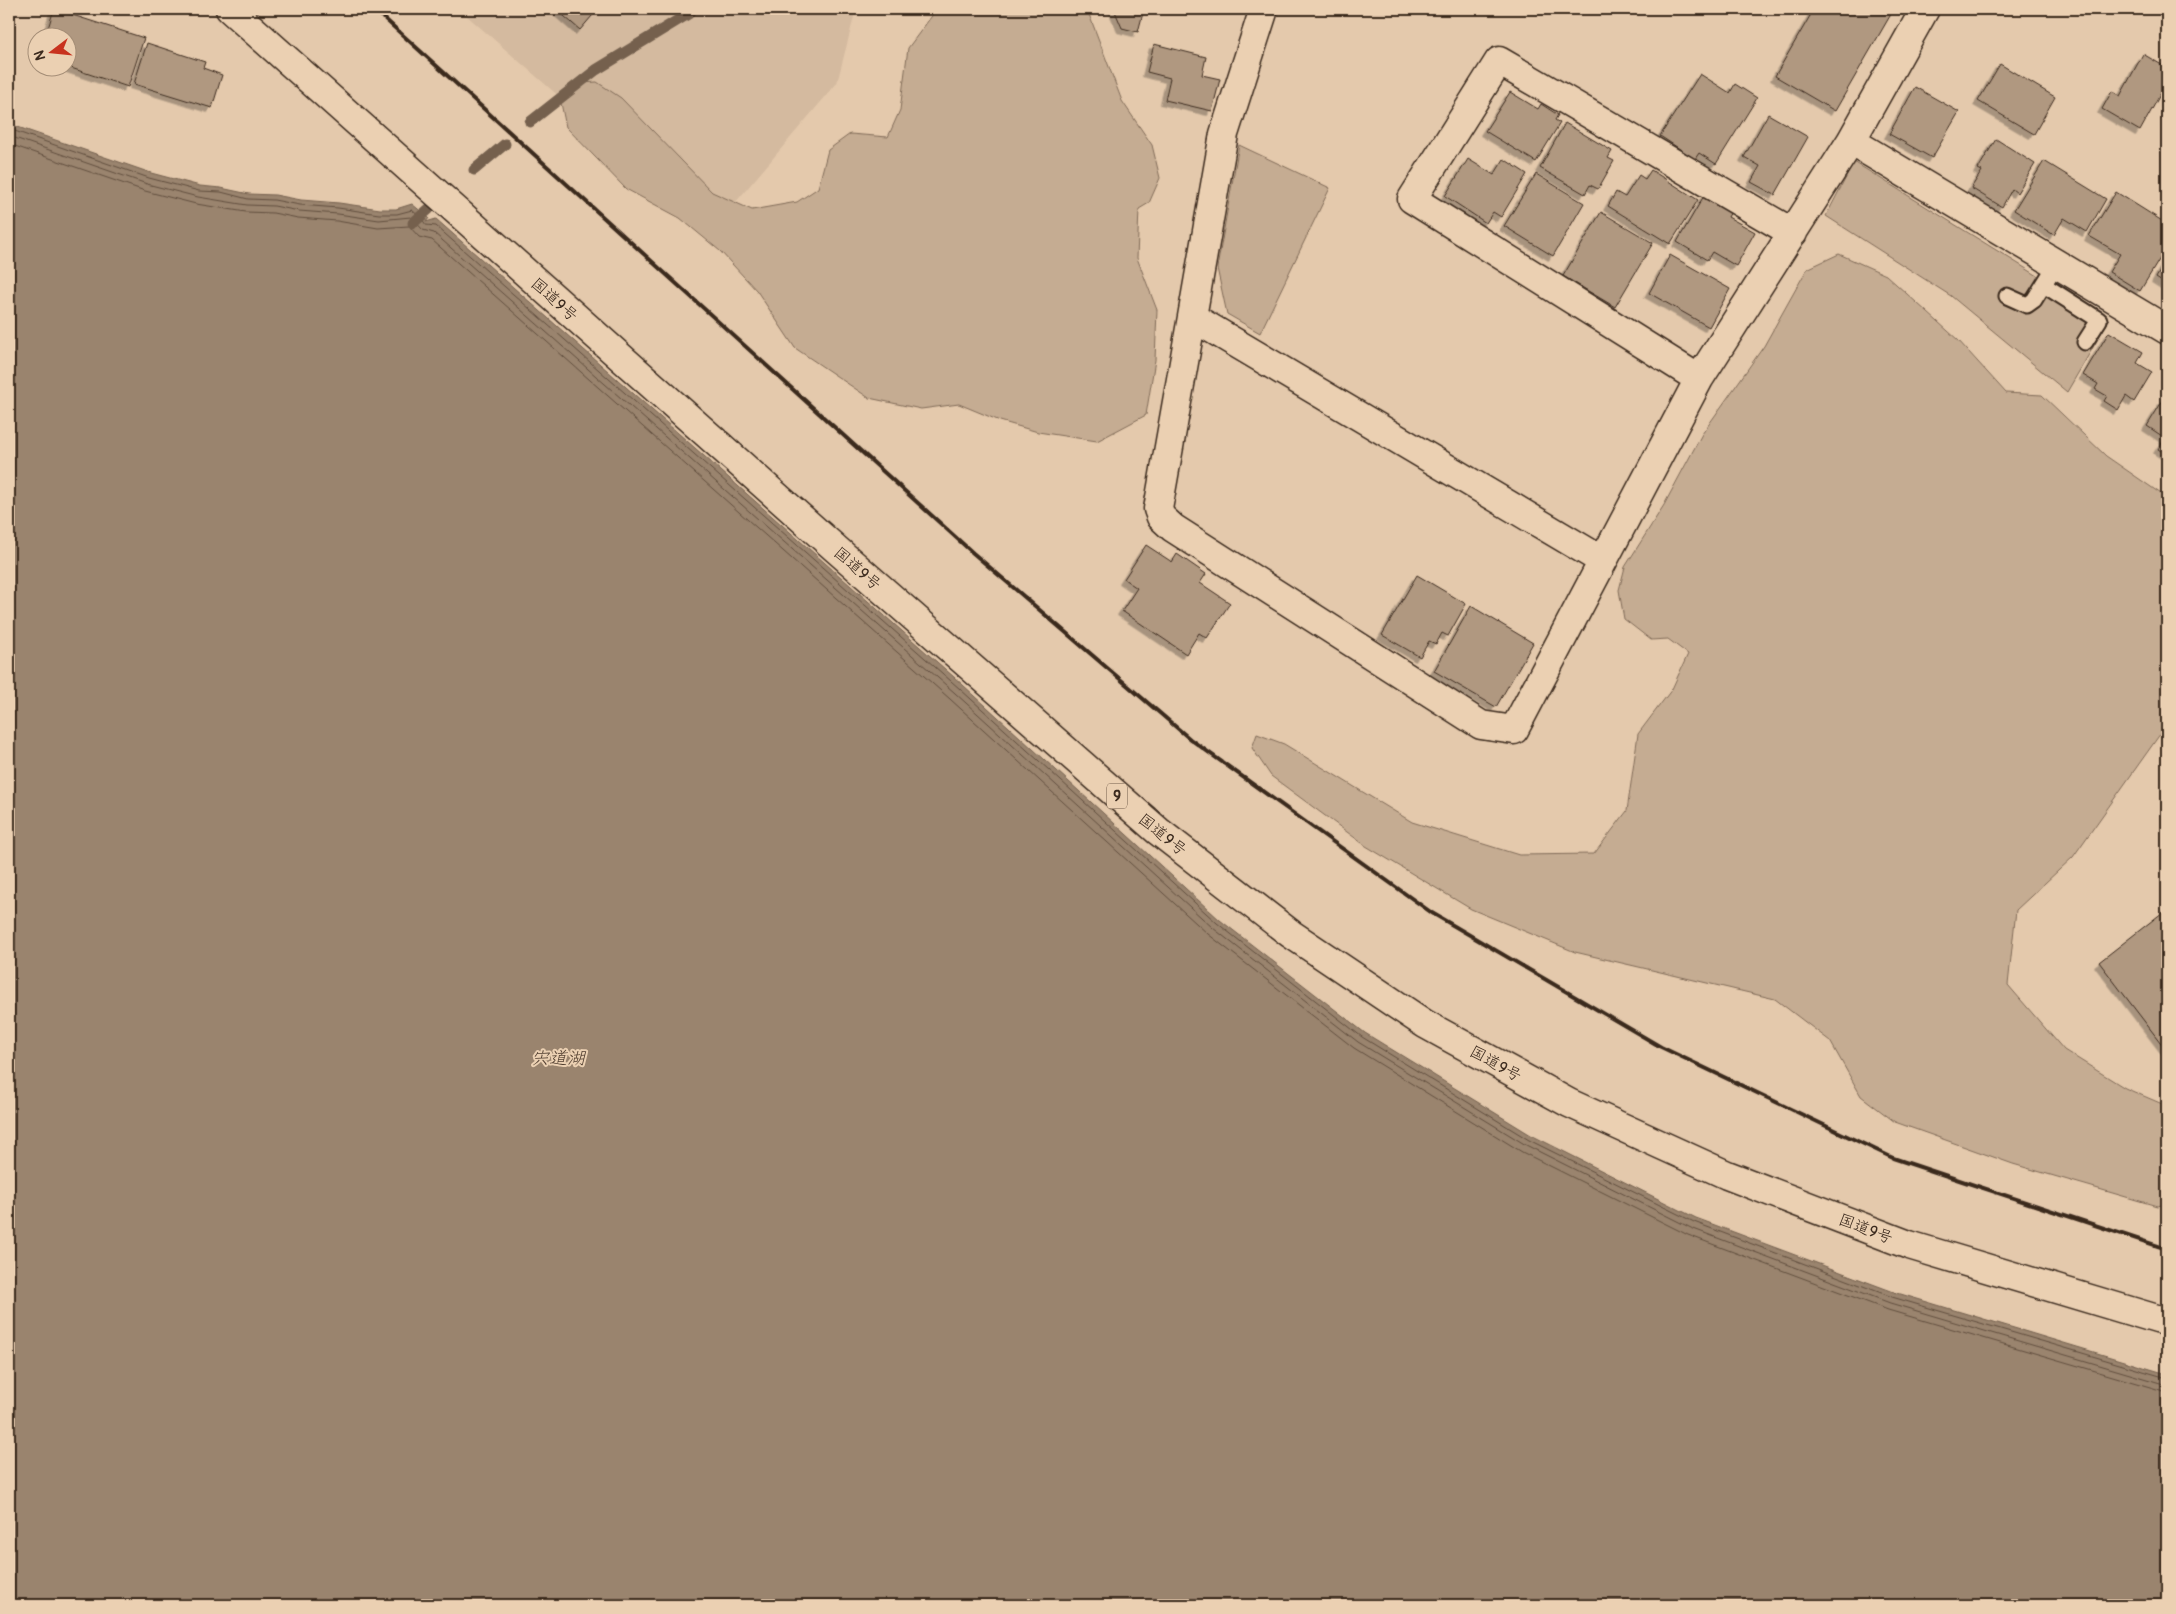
<svg xmlns="http://www.w3.org/2000/svg" width="2176" height="1614" font-family="Pangolin,'Klee One',sans-serif">
  <defs>
    <filter id="shadow"><feDropShadow dx="-4.5" dy="4.5" stdDeviation="0" flood-color="#0004"/></filter>
  </defs>
  <rect width="100%" height="100%" fill="#e4c9ac"/>
  <filter id="ink" filterUnits="userSpaceOnUse"><feTurbulence type="fractalNoise" baseFrequency=".02" numOctaves="2"/><feDisplacementMap in="SourceGraphic" scale="10" xChannelSelector="R" yChannelSelector="G"/><feConvolveMatrix kernelMatrix="1 2 1 2 8 2 1 2 1" color-interpolation-filters="sRGB"/></filter>
  <g filter="url(#ink)">
    <!-- built -->
    <path fill="#d4ba9f" d="M459 9H856L837 83 712 230Z"/>
    <!-- green -->
    <path fill="#c5ac92" stroke="#806b58" d="M937 9H1087L1122 101 1152 145 1160 178 1149 203 1139 209 1137 258 1157 310 1155 360 1146 415 1097 441 1038 432 1000 421 959 404 921 409 869 398 795 348 757 291 720 251 680 218 626 189 566 127 560 98 582 83 597 82 621 98 712 192 752 210 797 202 818 188 828 150 850 134 888 137 900 110 908 48Z
      M1239 145 1330 188 1260 333 1227 314 1217 268Z
      M1854 162 2109 320 2067 392 1951 296 1826 216Z
      M1839 254 1886 275 1958 340 2006 393 2042 395 2106 456 2167 498V690L2163 730 2073 857 2016 910 2008 985 2064 1050 2125 1088 2167 1106V1204L2157 1206 2013 1164 1895 1122 1861 1096 1830 1041 1775 999 1575 952 1471 909 1366 846 1271 776 1252 748 1257 734 1284 744 1412 822 1519 855 1594 854 1627 811 1638 734 1672 689 1688 654 1668 639 1651 640 1624 619 1619 590 1625 567 1664 505 1702 434 1764 346 1807 269Z"/>
    <!-- water -->
    <path fill="#9a846e" stroke="#74604e" d="M9 124 151 173 200 186 221 188 249 194 275 195 301 200 339 203 380 209H396L412 204 429 218 426 222 436 219 963 685 1220 920 1365 1033 1531 1135 1696 1218 1894 1292 2167 1374V1605H9Z"/>
    <g fill="none" stroke-linecap="round" stroke-linejoin="round">
      <!-- shore -->
      <path stroke="#614e3e" stroke-width="1" d="M9 129 149 178 199 191 221 192 248 199 274 200 300 205 338 208 379 214H397L412 210 422 219 426 225 436 226 960 689 1217 923 1362 1037 1529 1140 1694 1222 1892 1297 2167 1378
        M9 136 147 184 198 197 247 205 274 206 299 211 338 214 379 220 411 217 423 230 434 233 955 693 1213 928 1358 1042 1526 1145 1691 1228 1890 1303 2167 1385
        M9 144 145 191 196 204 246 212 273 213 298 218 337 221 378 228 409 226 419 237 432 240 950 699 1208 934 1354 1048 1522 1152 1688 1235 1888 1310 2167 1392"/>
      <!-- stream -->
      <path stroke="#74604e" stroke-width="11" d="M530 122 596 70 688 14 693 9
        M474 170 505 144
        M413 223 429 209"/>
    </g>
    <!-- building -->
    <path fill="#b09880" stroke="#3b2a1e" filter="url(#shadow)" d="M54 9 144 38 128 87 68 67V38H45Z
      M556 9H598L580 30Z
      M1114 9H1144L1138 32 1122 28Z
      M1814 9H1894L1835 111 1775 76Z
      M147 43 205 62 203 68 222 75 212 108 134 84Z
      M1154 44 1206 57 1202 75 1220 79 1212 111 1165 100 1170 78 1147 72Z
      M2143 54 2167 68V82L2140 131 2102 109 2112 91 2120 96Z
      M2000 64 2055 97 2034 134 1978 101Z
      M1700 74 1730 93 1735 84 1757 98 1716 164 1699 153 1695 159 1660 136Z
      M1915 87 1959 112 1932 158 1889 134Z
      M1510 92 1538 109 1541 104 1558 115 1555 120 1560 123 1536 162 1485 131Z
      M1768 114 1808 137 1775 195 1751 182 1760 166 1744 157Z
      M1565 123 1612 151 1608 158 1614 161 1598 189 1590 185 1585 194 1540 168Z
      M1996 139 2035 164 2017 193 2012 189 2002 207 1971 188 1982 171 1978 169Z
      M1468 159 1494 175 1504 159 1527 174 1501 217 1493 212 1486 223 1445 196Z
      M2044 161 2106 199 2087 232 2064 218 2054 235 2014 210Z
      M1651 170 1698 200 1670 244 1608 206 1616 192 1625 197 1639 175 1645 179Z
      M1536 174 1584 203 1553 256 1504 226Z
      M2116 192 2167 224V247L2140 291 2109 272 2120 254 2089 236Z
      M1705 194 1732 210 1728 217 1755 232 1736 266 1712 252 1707 260 1677 242Z
      M1601 212 1653 243 1615 307 1563 276Z
      M1670 255 1730 289 1709 327 1649 293Z
      M2167 259V285L2156 278Z
      M2109 332 2143 352 2137 363 2152 372 2134 402 2126 396 2118 410 2104 401 2107 396 2095 389 2098 384 2083 375Z
      M2163 400 2167 403V455L2158 449 2165 438 2147 426Z
      M1146 545 1172 562 1177 554 1206 574 1200 583 1230 603 1207 638 1199 633 1186 654 1122 611 1137 588 1124 579Z
      M1417 575 1466 604 1448 636 1442 633 1436 644 1429 641 1420 657 1382 635Z
      M1471 606 1533 643 1496 707 1434 671Z
      M2167 909V1051L2099 962Z"/>
    <g fill="none" stroke-linecap="round" stroke-linejoin="round">
      <!-- lane casing -->
      <g stroke="#3b2a1e" stroke-width="19">
        <path id="lane" d="M2044 285 2099 320 2085 342
          M2007 296 2027 305 2034 300 2049 276"/>
      </g>
      <!-- street casing -->
      <g stroke="#3b2a1e" stroke-width="31">
        <path id="street" d="M1264 9 1224 134 1192 317 1603 561
          M1851 141 1925 9
          M1192 317 1158 509 1161 517 1173 528 1481 725 1514 730 1699 379 1412 199 1499 61 1793 233
          M1699 379 1851 141 2167 330"/>
      </g>
      <!-- highway casing -->
      <g stroke="#3b2a1e" stroke-width="31">
        <path id="highway" d="M230 9 836 549 1158 831 1291 934 1425 1024 1569 1103 1727 1175 1909 1245 2167 1322"/>
      </g>
      <!-- lane -->
      <use href="#lane" stroke="#ebd0b2" stroke-width="15"/>
      <!-- street -->
      <use href="#street" stroke="#ebd0b2" stroke-width="28"/>
      <!-- highway -->
      <use href="#highway" stroke="#ebd0b2" stroke-width="28"/>
      <!-- rail -->
      <path stroke="#3b2a1e" stroke-width="4" d="M374 9 973 553 1190 739 1432 913 1661 1047 1893 1158 2167 1249"/>
    </g>
  </g>
  <g text-anchor="middle" stroke-width="4" stroke-linejoin="round" paint-order="stroke">
    <!-- shield labels -->
    <rect fill="#ebd0b2" stroke="#705c4a" stroke-width="1" x="1107" y="783.5" width="20" height="25" rx="4"/>
    <g font-size="15" font-weight="bold" fill="#3b2a1e">
      <text x="1117" y="801">9</text>
    </g>
    <!-- street labels -->
    <g font-size="16" fill="#3b2a1e" stroke="#ebd0b2">
      <text transform="translate(555 299) rotate(42)" y="6">国道9号</text>
      <text transform="translate(858 568) rotate(41)" y="6">国道9号</text>
      <text transform="translate(1163 834) rotate(39)" y="6">国道9号</text>
      <text transform="translate(1496 1063) rotate(29)" y="6">国道9号</text>
      <text transform="translate(1866 1228) rotate(21)" y="6">国道9号</text>
    </g>
    <!-- water labels -->
    <g font-size="18" font-style="italic" fill="#534032" stroke="#ebd0b2">
      <text x="558" y="1064">宍道湖</text>
    </g>
  </g>
  <!-- margin -->
  <rect width="2176" height="1614" fill="none" stroke="#ebd0b2" stroke-width="30"/>
  <rect x="15" y="15" width="2146" height="1584" fill="none" stroke="#3b2a1e" stroke-width="2" filter="url(#ink)"/>
  <!-- north arrow -->
  <g transform="translate(52 52) rotate(254)"><circle r="24" fill="#ebd0b2" stroke="#a58e77"/>
  <path d="M0-4L9 19L0 12L-9 19Z" fill="#c8321e"/>
  <text y="-8" font-size="14" font-weight="bold" text-anchor="middle" fill="#3b2a1e">N</text>
  </g>
</svg>
